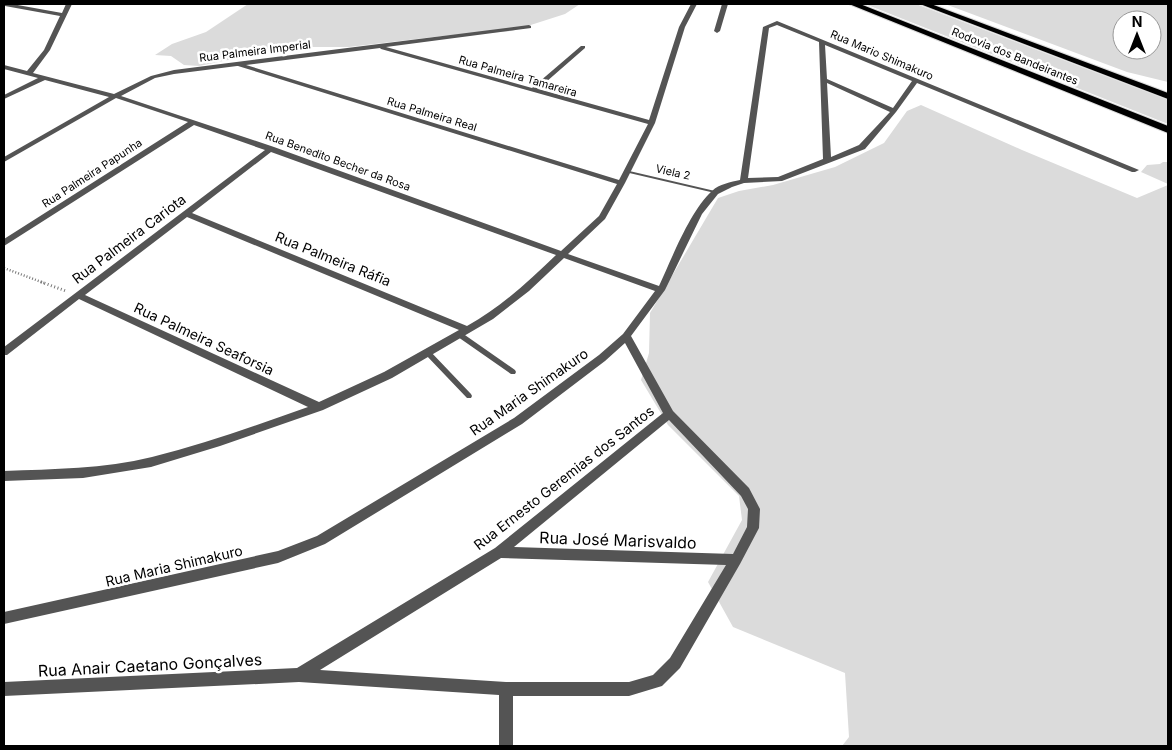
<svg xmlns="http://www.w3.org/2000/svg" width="1172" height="750" font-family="Inter,sans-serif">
  <rect width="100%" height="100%" fill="#fff"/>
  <!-- green -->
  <path fill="#dbdbdb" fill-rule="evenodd" d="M248 4H580L565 14 512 31 442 36 349 47H292L199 66 184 65 171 56 155 55 172 44 206 32Z
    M865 4H916L1168 100V124Z
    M945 4H1168V82L1127 72ZM1122 20H1152V50H1122Z
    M921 105 1022 150 1137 198 1168 185V746H842L849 737 845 673 733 627 708 582 742 520 739 496 668 425 641 380 649 353 650 313 718 198 739 191 773 185 835 167 884 143 907 111Z
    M1163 162H1168V184L1141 172 1147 165 1160 164Z"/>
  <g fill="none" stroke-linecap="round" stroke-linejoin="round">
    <!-- highway casing -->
    <g stroke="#dbdbdb" stroke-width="2">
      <path id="highway" d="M849 4H860L1168 126V133Z
        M920 4H931L1168 93V99Z"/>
    </g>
    <!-- path-far1 -->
    <path stroke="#767676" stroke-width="2.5" stroke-dasharray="1 2" stroke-linecap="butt" d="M4 268 44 283"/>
    <!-- path -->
    <path stroke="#767676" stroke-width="3" stroke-dasharray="1 2.5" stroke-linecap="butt" d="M41 282 66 291"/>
    <!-- lane -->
    <path fill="#545454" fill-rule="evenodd" d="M625 170 715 191 717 192 715 193 625 172Z
      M458 333H462L515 370 516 372 515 374H511L458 337 457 335Z
      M425 350H429L471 394 472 396 471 398H467L425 354 424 352Z"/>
    <!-- street -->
    <path fill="#545454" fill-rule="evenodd" d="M4 4H12L62 13 66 4H72L50 50 33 73 114 94 151 76 174 70 529 25 531 26V28L386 47 532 88 581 46H585V48L538 89 649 120 679 27 691 4H697L685 27 655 123 625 183 605 219 568 254 659 286C672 258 690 211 712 191 719 184 731 182 740 180L763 27 777 21 1139 170 1135 172H1132L917 83 896 112 865 149 782 181 744 183 732 187 718 194 702 214 665 290 631 336 673 411 749 488 760 509 759 528 740 564 680 668 662 686 629 696H513V746H499V695L299 682 4 696V682L297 668 495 548 663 413 625 343 605 361 522 424 325 544 278 563 4 624V612L278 551 317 536 514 418 599 355 623 334 655 291 564 258 529 291 493 319 392 378 323 410 220 446 151 467 83 478 4 481V471C53 469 104 469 152 457 205 444 257 425 308 407L79 299 7 355H4V347L265 150 194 125 4 246V239L188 122 116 98 4 162V157L109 97 45 80 4 99V95L38 78 4 69V65L27 71 44 50 60 16 5 6ZM777 25 819 42 823 159 778 177 748 178 769 28ZM825 45 912 81 893 108 827 79ZM380 48 381 49 648 124 619 180 246 65ZM237 66H238L617 184 599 216 561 251 274 147 121 96 155 78 174 74ZM827 83 890 112 859 145 831 157ZM271 152 556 255C528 282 501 307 467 326L192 213ZM187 217 459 330 384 372 319 402 85 295ZM669 420 741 496 748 509 747 527 733 554 514 547ZM501 558 726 565 670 658 653 675 629 682H506L320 670Z
      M722 4H728L720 31 717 33 714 31Z"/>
    <!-- highway -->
    <use href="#highway" fill="#000" fill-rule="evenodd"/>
  </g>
  <g text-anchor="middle" stroke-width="5" stroke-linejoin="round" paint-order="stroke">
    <!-- far-street labels -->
    <g font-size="11" fill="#000" stroke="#fff">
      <text transform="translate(255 51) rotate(-7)" y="4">Rua Palmeira Imperial</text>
      <text transform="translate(882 55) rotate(23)" y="4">Rua Mario Shimakuro</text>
      <text transform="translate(1015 56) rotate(22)" y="4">Rodovia dos Bandeirantes</text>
      <text transform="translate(518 76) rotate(16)" y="4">Rua Palmeira Tamareira</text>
      <text transform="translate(432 114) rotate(17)" y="4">Rua Palmeira Real</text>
      <text transform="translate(338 161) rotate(20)" y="4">Rua Benedito Becher da Rosa</text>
      <text transform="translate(673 172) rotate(13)" y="4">Viela 2</text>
      <text transform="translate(92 173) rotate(-33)" y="4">Rua Palmeira Papunha</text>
    </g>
    <!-- street labels -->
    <g font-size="14" fill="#000" stroke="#fff">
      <text transform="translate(129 239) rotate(-37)" y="5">Rua Palmeira Cariota</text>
      <text transform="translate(333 259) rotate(22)" y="5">Rua Palmeira Ráfia</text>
      <text transform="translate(204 339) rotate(25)" y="5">Rua Palmeira Seaforsia</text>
      <text transform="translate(529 392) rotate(-35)" y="5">Rua Maria Shimakuro</text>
      <text transform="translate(564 478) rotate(-38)" y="5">Rua Ernesto Geremias dos Santos</text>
      <text transform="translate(174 566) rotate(-13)" y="5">Rua Maria Shimakuro</text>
    </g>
    <!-- near-street labels -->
    <g font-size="16" fill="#000" stroke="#fff">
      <text transform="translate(618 540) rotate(2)" y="6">Rua José Marisvaldo</text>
      <text transform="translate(150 665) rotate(-3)" y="6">Rua Anair Caetano Gonçalves</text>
    </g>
  </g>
  <!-- border -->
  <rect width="1172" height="750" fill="none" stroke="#000000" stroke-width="10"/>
  <!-- north arrow -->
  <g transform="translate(1137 35)"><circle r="24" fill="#ffffff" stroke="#999999"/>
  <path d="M0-4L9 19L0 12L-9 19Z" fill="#000000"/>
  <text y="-8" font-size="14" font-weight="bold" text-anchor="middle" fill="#000000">N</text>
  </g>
</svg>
